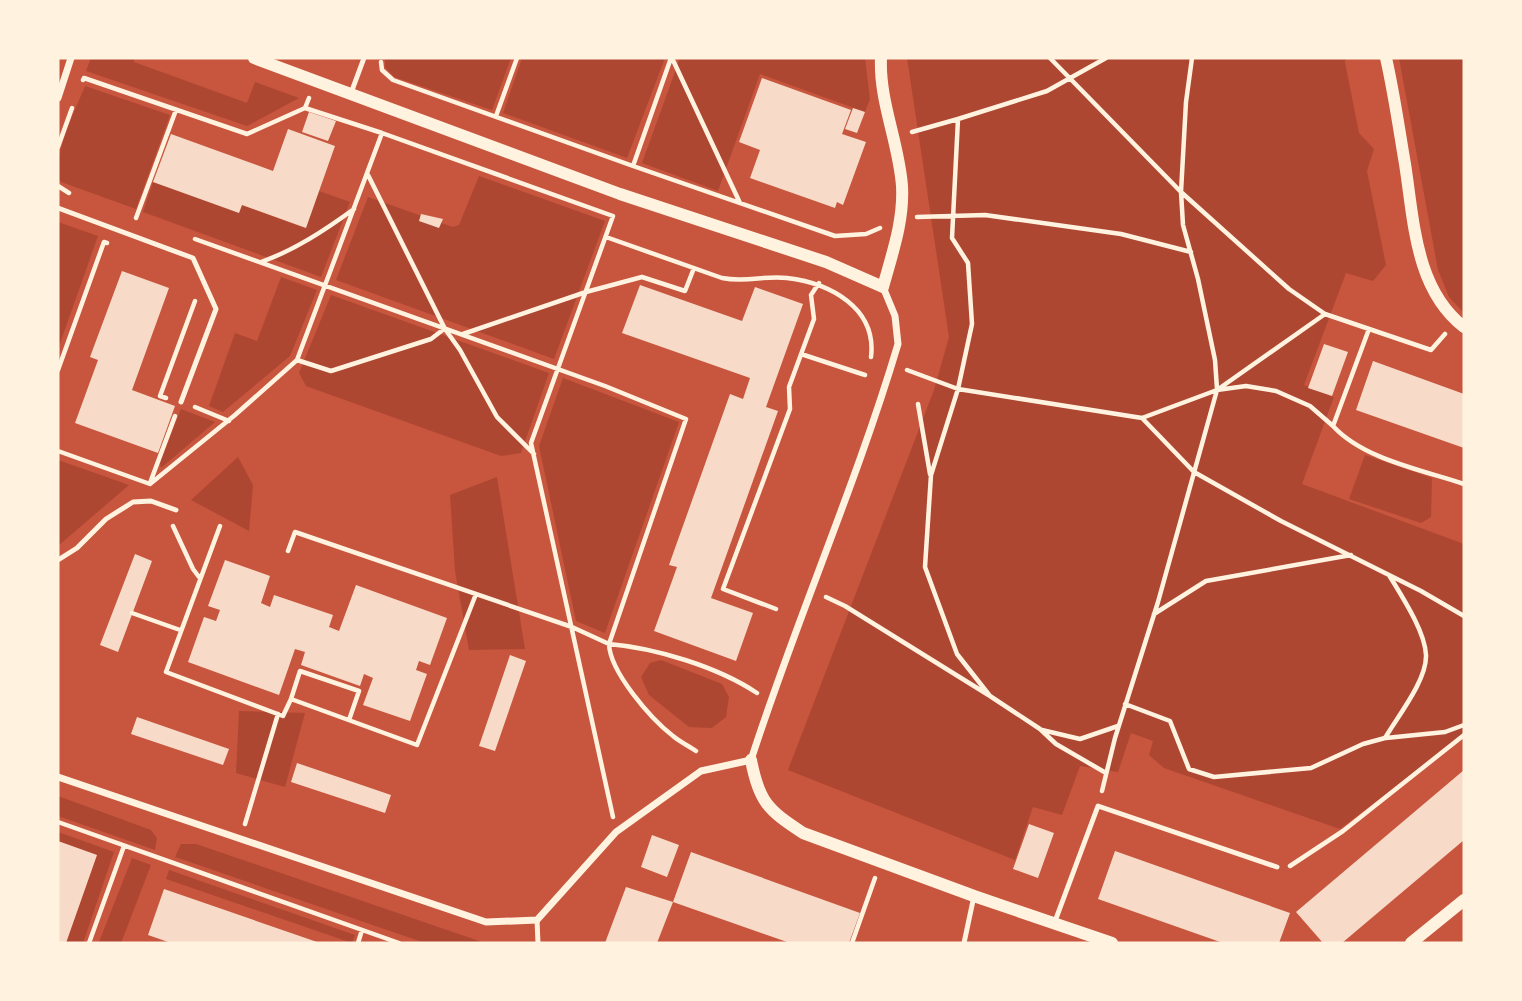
<svg xmlns="http://www.w3.org/2000/svg" width="1522" height="1001" font-family="Rubik,sans-serif">
  <rect width="100%" height="100%" fill="#c8553d"/>
  <!-- green -->
  <path fill="#ae4732" d="M91 58H134V62L247 103 255 82 299 98 247 126 86 71Z
    M385 58H511L492 110 394 77 385 67Z
    M522 58H665L627 158 503 113Z
    M680 58H865L870 99 865 112 760 74 718 191 642 163Z
    M907 58H1346L1345 62 1359 133 1374 149 1367 171 1386 265 1373 281 1346 273 1304 385 1334 397 1302 484 1464 544V734L1340 829 1164 768 1149 755 1153 741 1131 733 1118 772 1080 766 1062 815 1033 807 1015 860 788 770 934 390 949 337Z
    M1399 58H1464V313L1449 297 1438 270Z
    M85 86 170 115 136 209 61 182C48 165 77 106 85 86Z
    M479 176 605 221 554 359 336 280 368 197 453 227 459 225Z
    M153 182 239 212 242 205 305 228 319 191 350 202 321 277 143 212Z
    M58 222 98 236 58 349Z
    M281 277 317 290 290 356 223 412 209 406 235 333 257 341Z
    M331 295 549 373 521 453 501 456 306 386 299 373Z
    M563 378 679 422 605 633 576 621 539 446Z
    M181 409 215 422 161 468 160 463Z
    M1365 455 1432 478 1431 517 1421 523 1349 499Z
    M238 457 253 485 249 531 191 500Z
    M58 460 129 485 58 546Z
    M497 477 525 649 469 650 455 571 450 495Z
    M661 660 722 684 729 697 726 717 712 728 689 727 649 695 641 677 650 663Z
    M239 711 305 713 285 787 236 773Z
    M58 796 151 830 157 838 155 850 58 816Z
    M58 832 114 852 83 943H66L97 855 58 841Z
    M181 844H196L485 943H425L175 857Z
    M132 858 151 865 121 943H102L99 942Z
    M169 870 355 935 352 943 166 879Z"/>
  <!-- building -->
  <path fill="#f7dbc8" d="M762 78 851 110 842 134 866 142 843 205 837 202 835 208 750 178 760 150 739 142Z
    M853 108 865 112 857 133 845 129Z
    M309 112 336 121 328 141 302 132Z
    M288 129 335 146 306 228 242 205 239 213 153 182 171 134 273 171Z
    M421 214 443 219 439 228 419 221Z
    M122 271 169 288 132 390 175 406 158 453 75 423 98 360 90 357Z
    M640 285 742 321 755 287 803 304 766 407 778 411 711 598 753 613 736 661 654 631 677 567 669 565 730 394 743 399 750 378 622 333Z
    M1324 344 1348 352 1332 396 1308 388Z
    M1373 361 1464 394V448L1356 410Z
    M135 554 152 561 118 652 100 645Z
    M225 560 270 576 261 603 270 607 274 595 333 615 329 627 339 631 356 585 447 618 430 665 419 661 416 670 427 674 410 721 363 705 373 678 364 674 360 686 301 665 305 652 295 649 279 695 188 662 204 617 216 621 220 610 208 606Z
    M510 655 526 661 495 751 479 746Z
    M137 717 229 749 223 765 131 734Z
    M297 763 391 795 385 813 291 782Z
    M1464 770V840L1342 943H1323L1296 912Z
    M1029 824 1054 833 1038 878 1013 869Z
    M652 835 679 845 667 877 641 867Z
    M58 841 97 855 66 943H58Z
    M1115 851 1290 913 1279 943H1223L1098 899Z
    M691 852 860 913 849 943H790L673 902Z
    M626 887 673 902 657 943H605Z
    M164 889 320 943H171L148 935Z"/>
  <g fill="none" stroke-linecap="round" stroke-linejoin="round">
    <!-- path -->
    <path stroke="#fff3e0" stroke-width="4.5" d="M672 58 740 203
      M1050 58 1181 192 1289 289 1325 314 1431 350 1445 334
      M1192 58 1186 102 1181 192 1183 225 1198 279 1215 360 1217 389
      M381 62 382 70 393 80 633 166 835 236 866 234 880 228
      M83 80 84 78 247 134 305 108 309 98
      M496 116 517 58
      M912 132 958 119
      M382 133 613 216 531 443 613 817
      M58 147 72 108
      M633 166 671 58
      M368 175 445 329 460 350 497 417 534 454
      M58 186 69 193
      M917 217 985 215 1121 234 1191 252
      M136 218 176 110
      M606 237 722 278C747 283 764 275 787 278 830 283 877 308 871 357
      M195 239 605 386 686 419 609 644 572 627 295 532 288 551
      M261 262C295 250 325 230 354 209
      M1369 329 1333 426C1363 459 1422 470 1464 484
      M463 334 586 292 642 277 685 291 694 268
      M801 354 865 375
      M297 360 331 371 431 339 444 329
      M58 370 104 242 107 243
      M907 370 958 389 1142 418 1217 390 1246 386 1276 391 1310 406 1333 426
      M166 398 160 396 195 301
      M918 404 930 474
      M195 407 229 421
      M1142 418 1194 472 1281 521 1421 591 1464 616
      M58 451 150 484 235 415 297 360 382 133 305 108
      M150 483 175 416
      M173 526 193 569 199 577
      M220 526 166 672 283 716 291 699 417 745 476 594
      M826 597 845 606 990 696 1040 729 1056 744 1106 773
      M776 609 723 589 790 409 789 387 814 319 811 295 819 283
      M132 613 180 630
      M1154 614 1206 581 1351 555
      M990 696 957 654 925 567 931 475 958 389 972 324 968 263 952 238 958 119 1047 91 1106 58
      M291 699 300 671 359 691 349 720
      M1125 704 1170 721 1189 769 1214 777 1311 768 1363 744 1385 738C1398 716 1427 680 1426 655 1425 631 1401 595 1389 575
      M1042 730 1080 739 1118 726
      M1386 738 1445 732 1464 725
      M696 751C689 746 680 742 673 736 651 719 610 672 609 644 656 648 718 667 757 693
      M1102 791 1115 738 1158 602 1217 390 1325 314
      M58 822 399 943
      M245 824 278 714
      M1290 866 1343 831 1464 735
      M89 943 124 846
      M358 943 362 930
      M852 943 875 878"/>
    <!-- service -->
    <path stroke="#fff3e0" stroke-width="5" d="M351 93 364 58
      M58 208 193 258 216 309 181 402
      M58 560 77 548 106 519 133 502 151 501 176 510
      M537 920 538 943
      M1054 924 1098 806 1277 867
      M964 943 974 896"/>
    <!-- minor -->
    <path stroke="#fff3e0" stroke-width="7" d="M58 98 71 58
      M58 777 486 922 537 920 616 832 701 771 751 760C796 620 856 485 898 344L895 316 883 287"/>
    <!-- tertiary -->
    <path stroke="#fff3e0" stroke-width="12" d="M254 58 620 194 826 262 883 287C892 254 904 221 902 186 899 143 879 101 881 58
      M1386 58C1394 93 1399 129 1405 164 1414 221 1415 289 1464 327
      M751 760C759 802 768 810 803 833L974 896 1112 943
      M1411 943 1464 900"/>
  </g>
  <!-- border -->
  <rect width="1522" height="1001" fill="none" stroke="#fff3e0" stroke-width="119"/>
</svg>
